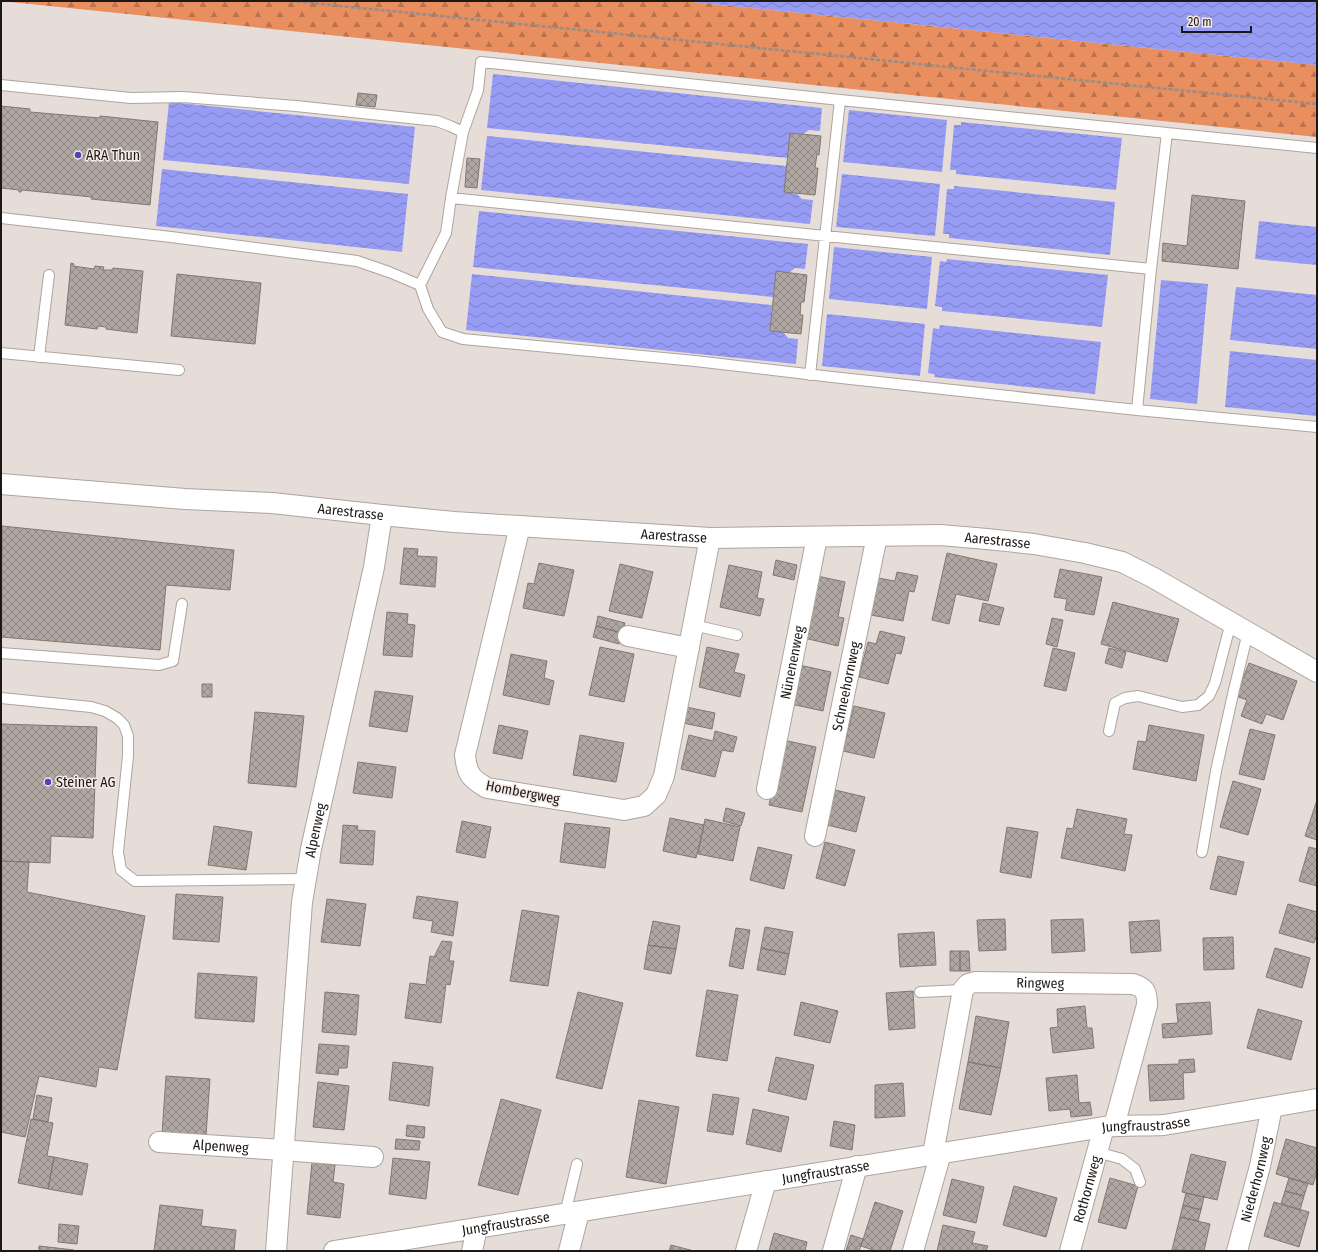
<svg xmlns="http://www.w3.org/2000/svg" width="1318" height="1252" font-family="'Fira Sans Condensed',sans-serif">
  <defs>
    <pattern id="forest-firs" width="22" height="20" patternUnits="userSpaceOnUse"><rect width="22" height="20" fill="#e98e5f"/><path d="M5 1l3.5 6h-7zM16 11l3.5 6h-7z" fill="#bc734d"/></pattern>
    <pattern id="water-waves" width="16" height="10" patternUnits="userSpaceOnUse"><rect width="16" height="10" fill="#969cf4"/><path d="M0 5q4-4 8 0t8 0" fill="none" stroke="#7a7ec5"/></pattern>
    <pattern id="building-cross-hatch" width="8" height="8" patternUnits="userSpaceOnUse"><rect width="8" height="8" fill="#b0a7a2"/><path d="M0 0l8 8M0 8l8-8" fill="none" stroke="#8e8783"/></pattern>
  </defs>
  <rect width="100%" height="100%" fill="#e7ddd8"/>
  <!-- forest -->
  <path fill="url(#forest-firs)" d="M1 1H682L1317 65V137Z"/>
  <!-- water -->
  <path fill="url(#water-waves)" d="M682 1H1317V65Z
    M493 74 822 108 820 131 809 130 803 134 790 133 788 158 487 128Z
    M169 102 415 127 409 184 163 160Z
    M849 110 947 120 942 172 843 162Z
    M961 122 1122 138 1116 190 956 174V170H950L954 125H961Z
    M487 136 787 166 784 192 797 194 802 199 813 200 810 224 481 190Z
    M162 169 408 194 402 252 156 226Z
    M842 174 940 184 935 236 836 227Z
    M954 186 1115 202 1110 255 949 238V234H943L947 189H954Z
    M479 211 808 244 805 269 795 268 789 273 776 272 773 297 473 267Z
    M1259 221 1317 227V265L1255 259Z
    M834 247 932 257 927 309 829 299Z
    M947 259 1108 275 1102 327 942 311V307L935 306 940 261 946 262Z
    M472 274 772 305 770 331 783 332 788 338 798 339 796 364 466 330Z
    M1161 280 1208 284 1197 404 1150 399Z
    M1236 287 1317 295V349L1230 340Z
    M827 314 925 324 920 376 822 366Z
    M940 325 1101 342 1095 394 934 377 935 374 928 373 933 328 939 329Z
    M1230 351 1317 360V416L1225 407Z"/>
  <!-- building -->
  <path fill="url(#building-cross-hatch)" stroke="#817874" d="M358 93 377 95 375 107 356 105Z
    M1 106 30 109V112L100 118V116L158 122 150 205 91 199 92 197 22 190 21 192H19V190L1 188Z
    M790 133 821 136 819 155 817 154 815 168H818L815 195 784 192Z
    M467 158 480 159 477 188 465 187Z
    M1192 195 1245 201 1238 269 1162 261 1163 243 1187 246Z
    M71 263 74 264 73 266 94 269 95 266 104 267 103 270H112L113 268 143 271 137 333 106 329V327L98 326 97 329 65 325Z
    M776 271 807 275 804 302H801L800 315H803L801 334 770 331Z
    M177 274 261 283 255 344 171 336Z
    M2 526 234 550 230 590 166 585 160 650 1 637Z
    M404 548 418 549 417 556 437 557 435 587 400 584Z
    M947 553 997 564 988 601 956 594 949 624 932 620Z
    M776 560 797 565 794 580 773 575Z
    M539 563 574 570 564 616 523 608 528 583 534 584Z
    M620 564 653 572 642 618 609 611Z
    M729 565 762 572 757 598 764 599 760 616 720 607Z
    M1060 569 1102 577 1094 615 1065 610 1067 599 1054 597Z
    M897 572 918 576 914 592 909 591 903 621 871 615 878 578 895 581Z
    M817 576 845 582 838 617 844 618 838 646 804 638Z
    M1113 602 1179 619 1167 662 1101 644Z
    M983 603 1004 608 999 625 979 621Z
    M387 612 408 614 407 624 415 625 412 657 383 655Z
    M598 616 625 623 622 633 596 626Z
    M1052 618 1063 620 1057 647 1046 644Z
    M596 626 622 633 619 644 593 637Z
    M880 631 905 637 901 654 896 653 888 684 859 677 868 642 876 644Z
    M600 647 634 654 624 702 589 695Z
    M707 647 739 654 734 672 745 675 740 697 699 687Z
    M1053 648 1075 653 1066 691 1044 686Z
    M1109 648 1126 652 1122 668 1105 663Z
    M511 654 547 661 544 678 554 681 549 705 503 695Z
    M1249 663 1297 681 1283 720 1266 714 1262 724 1241 716 1247 700 1236 696Z
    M799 665 831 672 823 711 791 704Z
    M202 684H212V697H202Z
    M375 691 413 696 407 732 369 726Z
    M854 706 885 713 874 758 843 751Z
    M686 707 715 713 712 729 683 723Z
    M255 712 304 716 296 787 248 783Z
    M1 724 97 727 93 838 51 836 50 863 1 861Z
    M499 725 528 731 522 759 493 753Z
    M1149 725 1204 735 1196 781 1133 769 1138 741 1146 742Z
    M1250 729 1275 735 1264 780 1239 774Z
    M715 731 737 737 733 752 722 750 715 777 681 769 689 735 713 741Z
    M580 735 624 743 616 782 573 775Z
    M783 740 816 747 802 812 769 805Z
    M358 762 396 767 392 798 353 793Z
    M1233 781 1261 789 1248 835 1220 827Z
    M835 790 865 797 856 832 827 825Z
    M1317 800V840L1305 836Z
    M726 808 745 813 741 826 723 821Z
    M1077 809 1127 819 1124 834 1132 835 1125 871 1061 858 1067 828 1073 829Z
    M670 818 704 825 696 858 663 851Z
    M705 819 740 827 733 861 698 854Z
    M462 821 491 827 485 858 456 852Z
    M565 823 610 828 605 868 560 862Z
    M343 825 358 826 357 830 375 831 373 865 340 863Z
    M214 826 252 832 246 870 208 865Z
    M1007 827 1038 832 1031 878 1000 872Z
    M825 842 855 850 845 886 816 878Z
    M758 847 792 855 784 889 750 880Z
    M1309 847 1317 849V886L1299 881Z
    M1218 856 1244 862 1236 895 1210 889Z
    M1 861 29 862 27 892 145 916 117 1070 99 1067 96 1087 39 1076 25 1137 1 1132Z
    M176 894 223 897 219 942 173 939Z
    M417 896 458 902 453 936 431 932 433 921 413 918Z
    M327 899 366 904 360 946 321 942Z
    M1288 904 1317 912V934L1314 943 1279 933Z
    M522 910 559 916 548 986 510 981Z
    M1005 919 1006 950 979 951 977 920Z
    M1083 919 1085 951 1052 953 1051 920Z
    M1159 920 1161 951 1131 953 1129 922Z
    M653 921 680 926 676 949 648 945Z
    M765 927 793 932 789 954 761 948Z
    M736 928 750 930 743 969 729 966Z
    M934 932 936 965 900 967 898 934Z
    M1233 937 1234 969 1204 970 1203 938Z
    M442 941 452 942 449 961H454L450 985 446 984 441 1023 405 1018 410 983 426 985 430 956 434 957Z
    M648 945 676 949 671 974 644 969Z
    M761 948 789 954 785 975 757 970Z
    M1275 948 1310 958 1302 988 1266 977Z
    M950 951H960V971H950Z
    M960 951H969L970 971H960Z
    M198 973 257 977 254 1022 195 1018Z
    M707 990 738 995 727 1061 696 1056Z
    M913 991 915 1028 889 1030 886 993Z
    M325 992 359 995 356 1035 322 1032Z
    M578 992 623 1003 602 1089 556 1078Z
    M801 1002 838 1011 830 1043 794 1035Z
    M1210 1002 1212 1034 1163 1038 1162 1024 1178 1023 1176 1004Z
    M1085 1006 1087 1028H1092L1094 1048 1053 1053 1050 1028 1058 1027 1057 1009Z
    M1258 1009 1302 1021 1291 1060 1247 1048Z
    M976 1016 1009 1022 1001 1068 968 1062Z
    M319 1044 349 1046 347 1068H339L338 1075 316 1073Z
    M776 1057 814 1065 806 1100 768 1091Z
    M1194 1059 1195 1072 1183 1073 1184 1099 1150 1101 1148 1065 1179 1064V1060Z
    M393 1062 433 1067 429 1106 389 1100Z
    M968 1062 1001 1068 991 1115 959 1109Z
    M1077 1075 1079 1103 1090 1102 1092 1115 1071 1117 1070 1109 1049 1111 1046 1078Z
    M166 1076 210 1079 206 1136 162 1134Z
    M318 1082 349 1086 344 1130 313 1127Z
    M903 1083 905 1116 875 1118V1085Z
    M713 1094 739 1098 733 1135 707 1131Z
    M37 1095 52 1098 48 1122 33 1119Z
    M501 1099 541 1110 518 1195 478 1185Z
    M639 1100 679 1107 666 1184 626 1177Z
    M753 1109 789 1117 781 1152 746 1144Z
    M31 1119 53 1123 47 1156 54 1157 48 1189 18 1183Z
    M834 1121 855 1125 852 1150 830 1146Z
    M407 1125 425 1127 424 1138 406 1136Z
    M396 1139 420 1141 419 1150 395 1149Z
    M1286 1139 1317 1148V1171L1313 1185 1276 1174Z
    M1191 1154 1226 1162 1217 1200 1182 1192Z
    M54 1157 88 1164 82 1195 48 1189Z
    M393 1158 430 1162 426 1199 389 1194Z
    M312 1162 335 1165 333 1182 344 1184 340 1218 307 1214Z
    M1110 1178 1138 1186 1126 1229 1098 1222Z
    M1289 1178 1308 1183 1304 1196 1285 1191Z
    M952 1179 984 1187 976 1223 943 1215Z
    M1014 1186 1057 1198 1046 1237 1003 1225Z
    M1285 1191 1304 1196 1300 1210 1281 1204Z
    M1186 1193 1204 1197 1201 1210 1183 1205Z
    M875 1202 903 1211 890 1251H876L861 1246Z
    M1274 1202 1309 1212 1299 1247 1264 1236Z
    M160 1205 203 1210 201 1226 236 1230 234 1251H154Z
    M1183 1205 1201 1210 1198 1221 1180 1217Z
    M1180 1217 1210 1224 1204 1251 1172 1250Z
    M59 1224 79 1226 77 1244 58 1242Z
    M943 1225 975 1232 972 1243 988 1246 986 1251H937Z
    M774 1233 807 1242 805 1251H769Z
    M851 1235 863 1239 859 1251H846Z
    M671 1245 694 1251H669Z
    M39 1246 74 1250V1251H39Z"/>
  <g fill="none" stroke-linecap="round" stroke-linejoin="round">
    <!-- lane casing -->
    <g stroke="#aea49f" stroke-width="12">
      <path id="lane" d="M1 85 131 98 183 97 296 106 437 121 450 126 463 132 451 198 446 233 420 285 389 272 357 261 171 237 1 218
        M840 100 1167 133
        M463 132 478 90 481 62 840 100 810 375
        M451 198 1151 269
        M420 285 428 309 442 332 463 339 695 361 832 377 1137 410 1317 427
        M1 353 179 370
        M39 357 49 275
        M1137 410 1151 269 1167 133 1317 148
        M693 625 737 635
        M1 653 159 665 173 661 182 604
        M1 698 91 707 105 711 117 718 124 725 128 736V756L118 852 121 870 135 881 306 879
        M1109 731 1115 703 1125 698 1138 696 1182 707 1198 705 1209 696 1215 683 1231 622
        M1202 852 1216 771 1233 694 1248 632
        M920 992 963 990
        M1097 1152 1122 1159 1135 1169 1140 1182
        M565 1214 577 1164"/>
    </g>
    <!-- street casing -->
    <g stroke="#aea49f" stroke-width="22">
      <g id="street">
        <path id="s1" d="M1 484 185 499 272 503 382 515 454 522 710 538 940 535 987 539 1034 544 1085 553 1122 562 1152 577 1317 672"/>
        <path d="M520 526 465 755C467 774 470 778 487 788L624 810 644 806 656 795 664 776 710 538"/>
        <path d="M628 636 689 648"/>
        <path id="s2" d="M767 789 817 537"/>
        <path id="s3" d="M815 836 877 536"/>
        <path id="s4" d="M159 1142 283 1150 373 1157"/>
        <path id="s5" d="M933 1154 963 990 968 984 975 982 1133 984C1145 988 1147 991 1147 1005L1114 1126"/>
        <path id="s6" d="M276 1251 302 902 311 849 374 567 382 515"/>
        <path id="s7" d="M334 1251 1104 1127C1123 1125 1144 1126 1164 1125L1317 1099"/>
        <path d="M472 1251 477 1228"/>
        <path d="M569 1251 579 1212"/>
        <path d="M746 1251 766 1181"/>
        <path d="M833 1251 857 1166"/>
        <path d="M913 1251 941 1153"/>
        <path id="s8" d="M1070 1251 1104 1127"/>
        <path id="s9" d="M1237 1251 1260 1166 1272 1107"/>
      </g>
    </g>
    <!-- path -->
    <path stroke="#948d89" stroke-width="2.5" stroke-dasharray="4 2" stroke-linecap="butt" d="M291 1 1317 104"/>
    <!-- lane -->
    <use href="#lane" stroke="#fff" stroke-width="10"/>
    <!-- street -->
    <use href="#street" stroke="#fff" stroke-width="20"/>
  </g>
  <!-- markers -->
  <g fill="#4b44ba" stroke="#f4eae5" stroke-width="1.5">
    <circle cx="78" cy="155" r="4"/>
    <circle cx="48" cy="782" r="4"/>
  </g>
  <g text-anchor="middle" stroke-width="3" stroke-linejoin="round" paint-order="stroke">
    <!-- poi labels -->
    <g font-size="14" fill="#1c1816" stroke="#f4eae5" text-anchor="start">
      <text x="86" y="160">ARA Thun</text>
      <text x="56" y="787">Steiner AG</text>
    </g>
    <!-- street labels -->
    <g font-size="14" fill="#1c1816" stroke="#f4eae5">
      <text dy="5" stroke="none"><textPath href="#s1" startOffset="351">Aarestrasse</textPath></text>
      <text dy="5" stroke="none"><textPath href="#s1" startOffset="675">Aarestrasse</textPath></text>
      <text dy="5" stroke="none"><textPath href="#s1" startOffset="999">Aarestrasse</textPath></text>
      <text dy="5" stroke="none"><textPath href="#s2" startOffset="129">Nünenenweg</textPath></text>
      <text dy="5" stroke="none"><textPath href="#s3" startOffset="153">Schneehornweg</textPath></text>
      <text transform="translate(523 792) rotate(11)" y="5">Hombergweg</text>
      <text dy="5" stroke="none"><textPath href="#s6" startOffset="423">Alpenweg</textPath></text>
      <text dy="5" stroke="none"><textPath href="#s5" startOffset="247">Ringweg</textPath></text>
      <text dy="5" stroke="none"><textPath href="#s7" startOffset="822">Jungfraustrasse</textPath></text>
      <text dy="5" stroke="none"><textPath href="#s4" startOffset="62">Alpenweg</textPath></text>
      <text dy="5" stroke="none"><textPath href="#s7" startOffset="498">Jungfraustrasse</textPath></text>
      <text dy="5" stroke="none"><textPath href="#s9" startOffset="74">Niederhornweg</textPath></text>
      <text dy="5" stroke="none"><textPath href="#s8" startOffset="64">Rothornweg</textPath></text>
      <text dy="5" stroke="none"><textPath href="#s7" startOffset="174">Jungfraustrasse</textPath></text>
    </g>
  </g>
  <!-- border -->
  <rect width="1318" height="1252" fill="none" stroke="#1c1816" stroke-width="4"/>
  <!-- scale -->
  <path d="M1182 26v6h69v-6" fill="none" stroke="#1c1816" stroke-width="2"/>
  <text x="1188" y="26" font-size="12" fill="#1c1816" stroke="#f4eae5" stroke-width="3" paint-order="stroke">20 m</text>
</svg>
